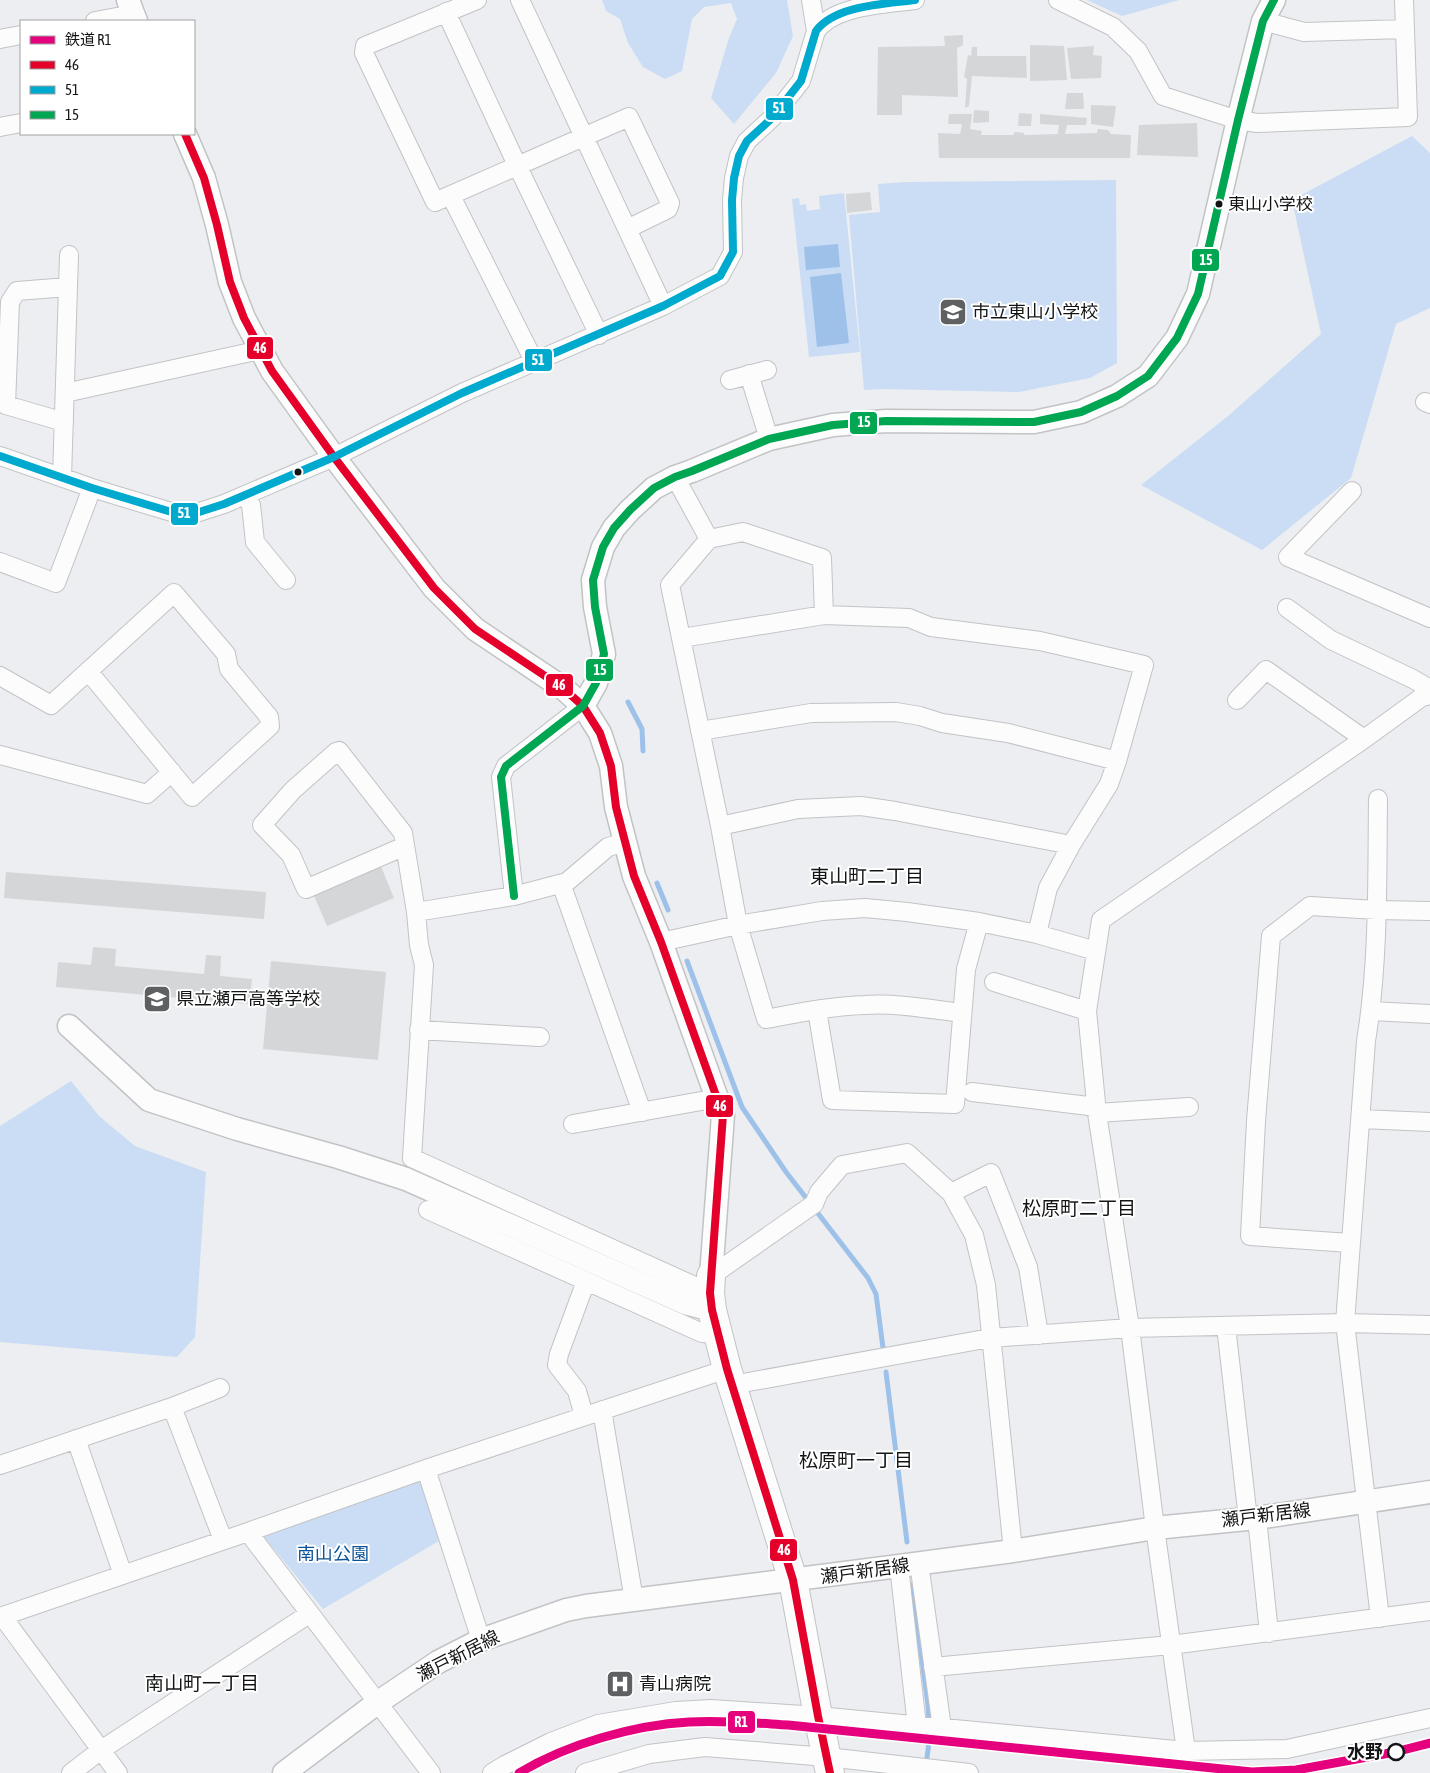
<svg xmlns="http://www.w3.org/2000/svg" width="1430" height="1773" font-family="'Asap Condensed','Noto Sans JP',sans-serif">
  <rect width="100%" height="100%" fill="#eceef1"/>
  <!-- green -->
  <path fill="#caddf4" d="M602 0H787L793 36 776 73 734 124 711 98 729 38 737 19 731 3 704 7 692 19 682 71 665 79 643 67 628 43 620 19 606 11Z
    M1087 0H1179L1122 16Z
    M1412 136 1430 153V308L1396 324 1351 478 1262 550 1141 485 1228 416 1321 334 1292 200Z
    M1116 180 1117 363 1090 378 1019 392 882 389 864 390 849 215 880 212 878 184 907 182Z
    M844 193 860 352 809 357 792 199 799 198 800 205 806 204 807 211 820 209 819 196Z
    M71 1081 99 1116 135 1146 206 1172 195 1337 177 1357 0 1342V1126Z
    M419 1478 426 1483 444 1538 323 1609 265 1538 266 1532Z"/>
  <!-- water -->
  <path fill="#9ec1ea" d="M838 244 840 267 806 270 804 247Z
    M841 273 849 343 817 347 810 277Z"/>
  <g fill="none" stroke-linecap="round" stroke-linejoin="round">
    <!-- stream -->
    <path stroke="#9ec1ea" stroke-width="5" d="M628 702 642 729 643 751
      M657 883 668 910
      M687 961 742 1107 786 1172 868 1278 876 1294 883 1348
      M886 1372 907 1542
      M912 1585 928 1705 930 1735 926 1765"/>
  </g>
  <!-- building -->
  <path fill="#d5d6d8" d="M963 35V45L957 48 958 97 902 95V115H877L878 47 945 46 944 36Z
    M1030 45 1064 46 1067 80 1030 81Z
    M1094 46 1093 55 1102 56 1101 78 1071 79 1067 48Z
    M972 47H977V56H1026L1027 78 972 76 969 106 965 108 967 79 964 77 968 55 971 56Z
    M1067 93H1083L1084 109H1065Z
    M1091 105 1116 106 1113 127 1091 124Z
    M974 110 989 111V122L973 123Z
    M1019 113 1032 114 1031 126H1018Z
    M949 114H972L970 129 982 131 981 135H1013L1015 132 1024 133V135L1058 134 1059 125 1040 124V114L1087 118 1086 125H1067L1065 134 1097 133 1098 129 1108 130 1111 134 1131 135 1130 158H939L938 133 960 134 962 124H948Z
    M1197 123 1198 157 1137 155 1139 125Z
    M870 192 872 210 847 213 846 194Z
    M380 864 394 898 327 926 312 891Z
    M6 872 266 892 264 919 4 898Z
    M93 947 116 949 115 966 204 974 206 955 221 956 220 976 252 979 249 1004 56 987 58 962 91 965Z
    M271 961 386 972 378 1060 263 1049Z"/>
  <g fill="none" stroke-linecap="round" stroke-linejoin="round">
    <!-- minor casing -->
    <g stroke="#c2c3c5" stroke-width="20">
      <path id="minor" d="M477 0 365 46 364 53 435 202 629 117 670 203 668 209 627 229
        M520 0 663 306
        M811 0 816 31
        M1058 0 1113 27 1138 51 1163 96 1238 120 1257 123 1408 117 1404 0
        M446 12 517 165 599 335
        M95 21 133 14
        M1263 21 1304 32 1405 29
        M0 39 21 35
        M0 127 21 123
        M451 196 534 361
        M749 374 769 439
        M730 380 767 370
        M65 393 260 350
        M1425 402 1430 404
        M64 422 6 405 10 302 17 291 68 287
        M0 456 92 488 178 514 196 513 224 504 334 457 462 393 663 306 720 276 733 252 732 200 734 178 739 156 747 141 772 118 801 81 816 31C835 5 886 4 915 0
        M675 477 709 539
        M62 478 69 255
        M1352 491 1288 557 1430 618
        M246 495 251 505 255 542 286 580
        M0 562 56 583 92 488
        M1287 608 1331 640 1413 679 1430 689
        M824 615 822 558 743 532 709 539 670 585 720 826 738 925 766 1019C798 1013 831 1006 865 1005 897 1003 929 1009 961 1013
        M682 638 824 615 909 618 931 627 1040 641 1144 665 1117 761 1109 784 1071 845 1048 888 1037 934
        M0 676 51 705 174 593 226 654 229 669 269 717 270 726 192 797 88 671
        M1237 700 1266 670 1364 739
        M700 731 811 713 896 712 920 716 942 723 1008 733 1117 761
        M0 755 147 794 172 772
        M1378 799C1377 880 1379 961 1366 1041L1345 1323 1380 1618
        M720 826 798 809 861 806 895 811 1071 845
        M405 846 306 889 291 855 262 825 293 790 336 752 339 751 403 833 416 912 419 945 424 965 412 1158 710 1293
        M562 886 642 1112
        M514 896 501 777 506 766 583 706
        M416 912 514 896 563 883 562 886 608 847 625 842
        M661 942 738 925 822 911 865 908 907 912 979 922 1037 934 1096 951
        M994 982 1087 1011
        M817 1010 832 1100 955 1104 966 969 979 922
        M1371 1011 1430 1014
        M419 1030 540 1037
        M972 1092 1097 1107
        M1097 1113 1189 1107
        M1361 1119 1430 1122
        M573 1124 718 1098
        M951 1193 991 1173 1028 1267 1039 1335
        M428 1210 702 1333 718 1334
        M1350 1243 1250 1236 1256 1121 1271 936 1310 906 1377 910 1430 911
        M711 1276 814 1204 819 1192 842 1165 907 1153 951 1193 974 1235 986 1285 1013 1551
        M1226 1326 1248 1519
        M732 1385 990 1338 1130 1328 1345 1323 1430 1325
        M172 1407 220 1388
        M602 1410 634 1600
        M584 1416 577 1391 557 1365 559 1354 586 1281
        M76 1439 123 1575
        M0 1465 172 1407 223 1540
        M426 1469 481 1640
        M1257 1518 1269 1633
        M248 1532 431 1773
        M919 1563 942 1728
        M899 1566 917 1726
        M2 1616 118 1773
        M0 1617 248 1532 426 1469 727 1369
        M933 1667 1171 1645 1430 1611
        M1186 1751 1155 1528 1130 1328 1097 1113 1087 1011 1101 920 1364 739 1422 697 1430 695
        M71 1773 101 1750 309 1614
        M492 1773 505 1765 551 1742 598 1724 676 1711 711 1709 818 1716 1186 1751 1287 1749 1430 1718
        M585 1773 649 1754 705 1747 827 1757 969 1773"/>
    </g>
    <!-- tertiary casing -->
    <g stroke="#c2c3c5" stroke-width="25">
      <path id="tertiary" d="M128 0 136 21
        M185 134 204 178 217 225 230 282 244 318 272 371 334 457 434 588 475 629 563 688 583 706 600 733 611 766 616 807 634 876 661 942 723 1115 711 1276
        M583 706 596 683 604 654 595 607 593 580 603 547 614 528 630 510 654 488 675 477 692 471 769 439 833 425 886 421 1034 422 1081 412 1117 396 1148 376 1177 338 1198 294 1238 120 1263 21 1274 0
        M69 1026 149 1100 237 1129 338 1157 406 1179 685 1303 712 1310
        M284 1773 377 1703 438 1662 481 1640 566 1610 586 1606 899 1566 1013 1551 1155 1528 1257 1518 1430 1492"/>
    </g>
    <!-- primary casing -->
    <g stroke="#c2c3c5" stroke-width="30">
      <path id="primary" d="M711 1276 710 1293 712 1310 727 1369 793 1580 818 1716 830 1773"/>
    </g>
    <!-- minor -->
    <use href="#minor" stroke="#fcfcfd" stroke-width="18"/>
    <!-- tertiary -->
    <use href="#tertiary" stroke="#fcfcfd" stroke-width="22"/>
    <!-- primary -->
    <use href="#primary" stroke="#fcfcfd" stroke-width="28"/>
    <!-- bus-1 casing -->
    <g stroke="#fff" stroke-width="11">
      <path id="bus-1" d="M185 134 204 178 217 225 230 282 244 318 272 371 334 457 434 588 475 629 563 688 583 706 600 733 611 766 616 807 634 876 661 942 723 1115 710 1293 712 1310 727 1369 793 1580 818 1716 830 1773"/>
    </g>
    <!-- bus-2 casing -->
    <g stroke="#fff" stroke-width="11">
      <path id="bus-2" d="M0 456 92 488 178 514 196 513 224 504 334 457 462 393 663 306 720 276 733 252 732 200 734 178 739 156 747 141 772 118 801 81 816 31C835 5 886 4 915 0"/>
    </g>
    <!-- bus-3 casing -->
    <g stroke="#fff" stroke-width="11">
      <path id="bus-3" d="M514 896 501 777 506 766 583 706 596 683 604 654 595 607 593 580 603 547 614 528 630 510 654 488 675 477 692 471 769 439 833 425 886 421 1034 422 1081 412 1117 396 1148 376 1177 338 1198 294 1238 120 1263 21 1274 0"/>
    </g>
    <!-- bus-1 -->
    <use href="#bus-1" stroke="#e4002b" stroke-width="8"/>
    <!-- bus-2 -->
    <use href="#bus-2" stroke="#00a9ce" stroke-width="8"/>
    <!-- bus-3 -->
    <use href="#bus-3" stroke="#00a651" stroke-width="8"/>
    <!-- rail-1 casing -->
    <g stroke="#fff" stroke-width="12">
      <path id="rail-1" d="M519 1773C567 1744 634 1725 689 1722 722 1720 755 1723 788 1725L1252 1772 1296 1770 1395 1752 1430 1743"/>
    </g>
    <!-- rail-1 -->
    <use href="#rail-1" stroke="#e5007d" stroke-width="9"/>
  </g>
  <!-- icons -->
  <defs>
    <g id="school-square" transform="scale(1.4375)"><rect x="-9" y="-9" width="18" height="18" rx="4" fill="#5f6062" stroke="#fff"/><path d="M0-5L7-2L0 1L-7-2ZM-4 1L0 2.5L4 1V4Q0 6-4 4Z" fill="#fff"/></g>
    <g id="hospital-square" transform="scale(1.4375)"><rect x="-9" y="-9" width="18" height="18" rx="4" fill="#5f6062" stroke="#fff"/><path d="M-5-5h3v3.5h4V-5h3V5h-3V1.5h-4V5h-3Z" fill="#fff"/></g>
  </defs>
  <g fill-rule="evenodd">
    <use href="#school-square" x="953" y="312"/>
    <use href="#school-square" x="157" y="999"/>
    <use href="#hospital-square" x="620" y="1684"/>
  </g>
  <!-- markers -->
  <g fill="#131415" stroke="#fff" stroke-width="2">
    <circle cx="1219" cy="204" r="4.5"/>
    <circle cx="298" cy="472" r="4.5"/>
  </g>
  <circle fill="#fff" stroke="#131415" stroke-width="2.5" cx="1396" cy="1752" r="8"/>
  <g text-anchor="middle" stroke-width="4" stroke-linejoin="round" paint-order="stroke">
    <!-- bus labels -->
    <g font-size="17" fill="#131415" stroke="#fff" text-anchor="start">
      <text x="1228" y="210">東山小学校</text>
    </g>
    <!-- poi labels -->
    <g font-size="18" fill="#131415" stroke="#fff" text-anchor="start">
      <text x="972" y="318">市立東山小学校</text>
      <text x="176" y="1005">県立瀬戸高等学校</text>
      <text x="639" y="1690">青山病院</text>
    </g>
    <!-- street labels -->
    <g font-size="18" fill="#131415" stroke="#fff">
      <text transform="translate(1266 1515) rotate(-7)" y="6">瀬戸新居線</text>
      <text transform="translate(865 1571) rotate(-8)" y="6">瀬戸新居線</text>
      <text transform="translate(458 1656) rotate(-27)" y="6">瀬戸新居線</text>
    </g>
    <!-- park labels -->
    <g font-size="18" fill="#0a5398" stroke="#fff">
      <text x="333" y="1560">南山公園</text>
    </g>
    <!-- stop labels -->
    <g font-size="18" font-weight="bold" fill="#131415" stroke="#fff" text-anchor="end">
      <text x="1383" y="1758">水野</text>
    </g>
    <!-- neighbourhood labels -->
    <g font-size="19" fill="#131415" stroke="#fff">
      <text x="867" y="883">東山町二丁目</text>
      <text x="1079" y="1215">松原町二丁目</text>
      <text x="856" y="1467">松原町一丁目</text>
      <text x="202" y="1690">南山町一丁目</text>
    </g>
  </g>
  <g stroke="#fff" stroke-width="2">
    <rect x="765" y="97" width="29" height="24" rx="5" fill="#00a9ce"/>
    <rect x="1191" y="248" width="29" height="24" rx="5" fill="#00a651"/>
    <rect x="246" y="336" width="28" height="24" rx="5" fill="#e4002b"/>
    <rect x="524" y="348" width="29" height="24" rx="5" fill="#00a9ce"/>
    <rect x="849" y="411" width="29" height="24" rx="5" fill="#00a651"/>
    <rect x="170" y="502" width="29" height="24" rx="5" fill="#00a9ce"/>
    <rect x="585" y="658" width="29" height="24" rx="5" fill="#00a651"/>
    <rect x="545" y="673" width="29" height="24" rx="5" fill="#e4002b"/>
    <rect x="705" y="1094" width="29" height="24" rx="5" fill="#e4002b"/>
    <rect x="769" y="1538" width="29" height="24" rx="5" fill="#e4002b"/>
    <rect x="727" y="1710" width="29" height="24" rx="5" fill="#e5007d"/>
  </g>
  <g font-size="14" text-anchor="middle" font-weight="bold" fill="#fff">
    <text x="779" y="113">51</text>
    <text x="1206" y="265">15</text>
    <text x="260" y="353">46</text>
    <text x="538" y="365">51</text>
    <text x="864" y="427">15</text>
    <text x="184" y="518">51</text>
    <text x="600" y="675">15</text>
    <text x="559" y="690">46</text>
    <text x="720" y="1111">46</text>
    <text x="784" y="1555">46</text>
    <text x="741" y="1727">R1</text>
  </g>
  <!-- legend -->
  <rect x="20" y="20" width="175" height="115" fill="#ffffff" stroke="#a1a1a1"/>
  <rect x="30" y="36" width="25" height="8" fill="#e5007d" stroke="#a1a1a1"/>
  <text x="65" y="45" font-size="15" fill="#131415">鉄道 R1</text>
  <rect x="30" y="61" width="25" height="8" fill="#e4002b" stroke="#a1a1a1"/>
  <text x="65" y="70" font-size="15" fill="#131415">46</text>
  <rect x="30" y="86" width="25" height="8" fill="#00a9ce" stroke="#a1a1a1"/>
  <text x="65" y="95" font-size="15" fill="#131415">51</text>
  <rect x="30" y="111" width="25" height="8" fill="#00a651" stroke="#a1a1a1"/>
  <text x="65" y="120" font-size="15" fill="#131415">15</text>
</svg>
